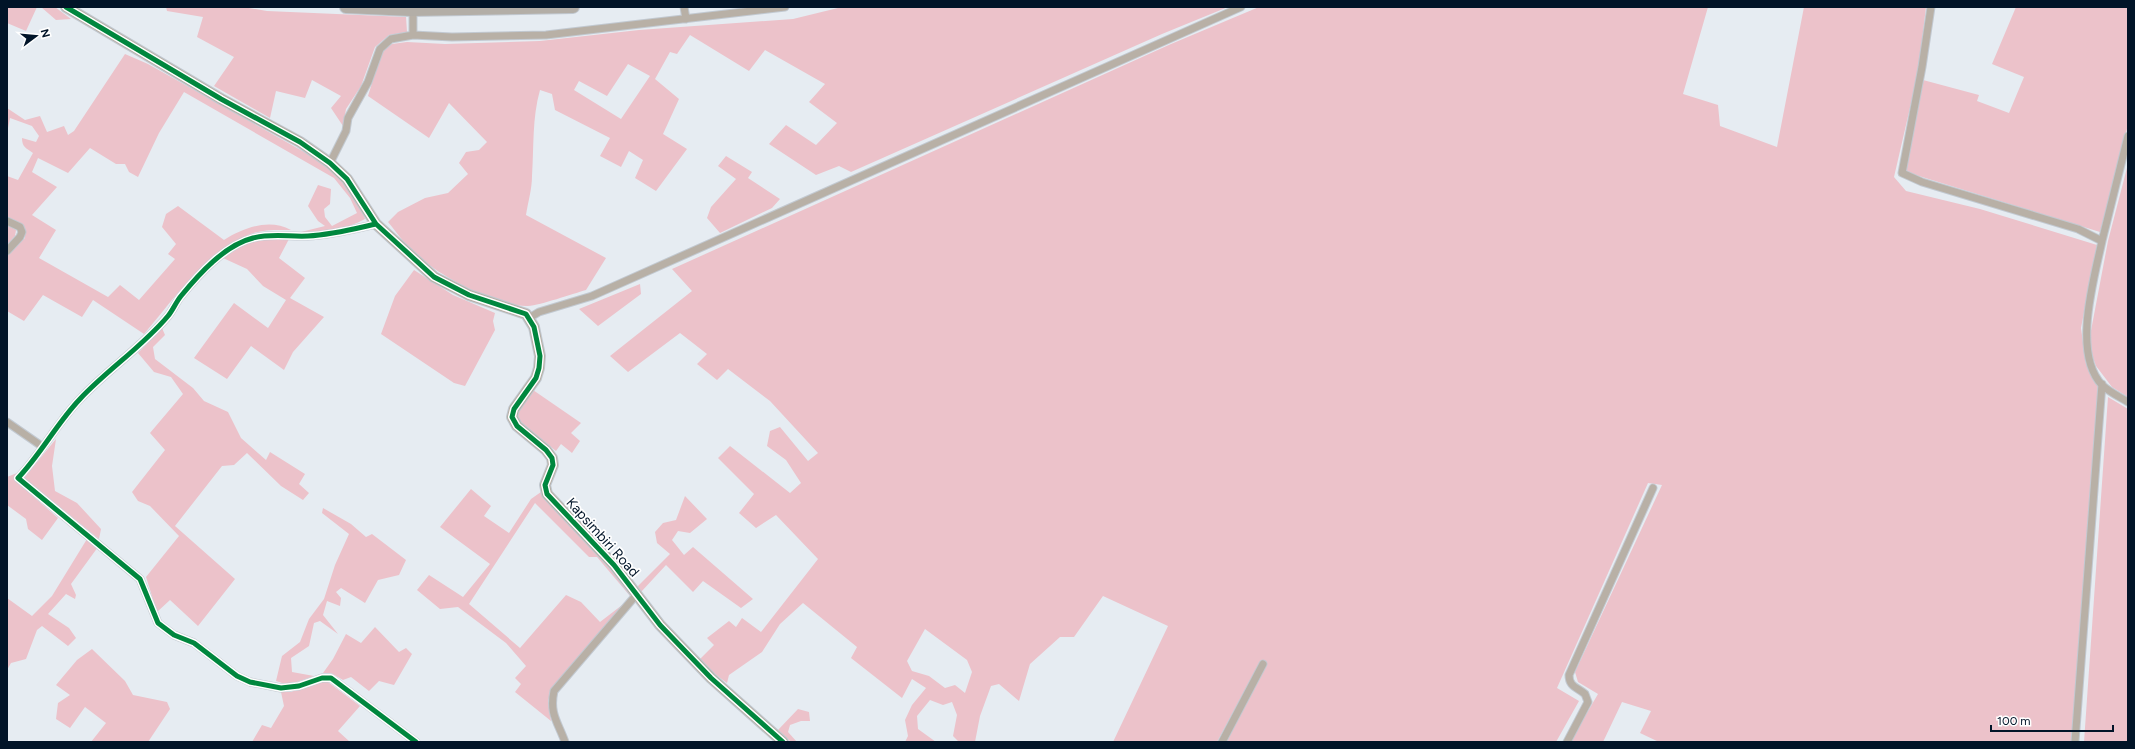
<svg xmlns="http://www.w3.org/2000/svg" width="2135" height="749" font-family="Figtree,sans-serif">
  <rect width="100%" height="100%" fill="#e6ecf2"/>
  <!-- green -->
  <path fill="#ecc2ca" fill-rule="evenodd" d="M7 7H37L26 31 7 23Z
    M41 7H55L71 19 56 20Z
    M166 7H243L267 11 406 17 407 32 389 35 375 47 361 86 346 109 343 126 331 108 341 96 312 80 305 98 276 91 270 118 214 86 234 57 197 37 203 17 167 11Z
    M842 7H1228L1162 34 851 172 839 166 816 175 769 144 786 125 816 145 837 123 809 102 825 84 765 50 749 71 690 35 677 54 670 52 655 79 679 99 663 134 687 149 656 191 635 178 643 160 629 151 621 167 600 156 610 138 555 110 552 94 540 90C532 118 534 147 532 176 532 189 528 202 526 215L606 258 586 290C572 294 541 305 528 306 497 307 444 278 420 258 408 249 398 234 388 222L398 212 425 198 448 193 468 174 459 163 466 152 479 150 487 142 449 103 429 138 368 96 382 51 392 44 407 42 445 44 540 41 639 30 793 19ZM628 64 650 76 621 119 574 90 579 81 607 96Z
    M1259 7H1708L1683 94 1718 105 1720 126 1777 147 1804 7H1926L1918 73 1894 177 1906 191 1980 209 2097 245 2081 328 2086 364 2098 386 2072 742H1659L1640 733 1651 711 1622 702 1603 742H1570L1598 694 1578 682 1575 672 1662 485 1648 483 1557 688 1579 701 1556 742H1225L1267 663 1261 660 1217 742H1113L1168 626 1103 596 1074 637H1060L1030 664 1019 701 999 684 991 686 980 716 975 742H959L953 736 957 715 952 702 943 705 930 700 917 716 918 729 936 742H905L908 736 905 720 912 705 926 688 912 679 902 698 851 658 857 647 803 603 780 624 762 652 729 675 727 683 712 672 700 659 714 645 707 638 729 621 736 627 742 618 761 632 818 559 776 515 756 528 739 513 754 494 718 458 730 446 790 493 801 483 786 460 767 446 770 431 780 427 808 461 818 453 770 401 728 369 717 380 697 364 707 354 680 333 628 372 610 356 692 291 672 269 1171 44ZM925 629 967 660 972 672 965 693 955 685 945 688 929 676 912 671 907 661Z
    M2016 7H2128V125L2100 232 1906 172 1923 80 1979 95 1977 101 2009 113 2024 77 1992 64Z
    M125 54 148 64 329 166C345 182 361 197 365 219 345 230 323 232 301 232L325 226 318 221 308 206 318 185 331 189 330 204 324 209 325 217 332 226 357 213 350 198 334 178 184 92 159 133 138 177 129 172 125 164H116L90 148 68 173 38 158 32 172 57 187 32 215 56 230 39 258 108 297 120 285 139 300 175 259 168 254 176 244 162 227 166 214 178 206 224 240C243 228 269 218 291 230 276 230 262 229 248 235 204 254 174 299 144 334L93 300 82 317 43 295 24 321 7 311V255L25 238V231L20 224 7 218V176L18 180 33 153C26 148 22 147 22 138L36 142 39 136 32 126 10 118 7 133V108L25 120 40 116 47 132 64 126 68 135 74 131Z
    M726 156 752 172 748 178 780 199 772 208 720 233 707 218 711 207 736 179 718 166Z
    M2128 164V397L2112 387 2096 366 2091 352 2090 336 2108 241Z
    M7 224 16 230 15 236 7 245Z
    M272 238 289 239 279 258 305 278 290 298 324 317 293 352 284 370 251 346 227 379 194 358 234 303 268 328 286 300 263 286 247 269 223 258 250 241Z
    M414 270 453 295 495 313 493 321 495 330 465 386 454 383 381 334 395 296Z
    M640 284 641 294 598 326 579 309Z
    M162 328 165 335 153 347 155 359 193 388 204 401 228 412 241 438 266 460 270 452 305 474 299 484 309 493 303 500 281 486 247 453 234 465 222 466 175 526 235 579 198 626 170 600 157 612 146 577 179 536 150 506 138 501 132 492 165 450 150 433 183 394 171 377 154 372 138 353Z
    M533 390 581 423 571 433 580 441 572 453 561 444 556 451 518 421V413Z
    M2108 397 2128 409V742H2084Z
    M56 439 52 466 55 491 77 503 101 529 99 539 24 478Z
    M17 473 16 478 19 484 58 518 42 540 28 529 26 519 7 505V477Z
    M471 489 491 506 484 516 509 533 531 499 541 492 632 594 630 596 597 557H589L535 503 469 604 520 648 566 595 581 602 600 622 626 602 552 689 548 701 551 721 515 692 521 684 515 678 526 666 506 643 458 607 440 609 417 590 429 575 463 597 490 564 440 527Z
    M685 496 707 519 690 533 678 531 672 540 684 555 693 547 753 599 741 608 703 581 693 592 666 565 641 592 637 587 670 554 657 543 655 532 663 523 676 520Z
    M323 508 351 524 366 537 372 534 406 560 399 575 378 580 365 603 341 588 336 592 341 598 340 606 327 601 323 615 338 634 320 621 314 623 309 646 291 658 292 672 314 676 288 685 276 681 282 656 300 642 309 619 324 599 335 565 349 534 322 513Z
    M87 539 98 547 71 584 76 595 75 599 66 594 48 614 69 628 76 638 68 646 42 626 37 630 26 659 11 663 7 670V598L32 616 52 596Z
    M375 627 399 652 406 648 412 654 394 685 379 681 369 691 351 677 343 680 331 673H323L333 659 346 634 361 643Z
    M92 649 125 681 133 695 167 702 170 709 148 742H91L106 723 85 707 70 728 56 719 58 703 70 695 56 685 77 660Z
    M317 682H328L360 706 338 731 350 742H252L262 725 271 728 284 706 281 692H291Z
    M798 709 809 712 810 721H801L790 725 788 732 797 742H791L778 730Z"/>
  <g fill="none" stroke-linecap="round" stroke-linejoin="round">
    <!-- street casing -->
    <g stroke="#c2c9d1" stroke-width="9">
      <path id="street" d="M413 7V35
        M684 7 686 19
        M1931 7 1922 67 1902 173 1922 182 2078 229 2102 241C2094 279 2072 353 2102 385 2109 392 2120 397 2128 402
        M330 163 346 131 348 118 368 82 380 49 391 39 413 35 452 37 546 35 785 7
        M7 221 20 227 22 232 20 237 7 251
        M376 224C354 229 331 235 308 236 289 237 272 233 253 238 225 245 199 274 181 296 176 302 173 310 168 316 142 347 107 370 80 399 57 423 41 454 18 478L140 579 158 623 174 635 194 643 237 676 250 682 281 688 299 686 322 678H331L416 742
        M2102 241 2128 136
        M529 318 539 312 592 296 1241 7
        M7 422 43 447
        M565 742C558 722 549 714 554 691L637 594
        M1222 742 1263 664
        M1567 742 1588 702 1585 694C1577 687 1569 687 1569 675L1653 488
        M2075 742 2102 384"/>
    </g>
    <!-- secondary casing -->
    <g stroke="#c2c9d1" stroke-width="12">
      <path id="secondary" d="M66 7 221 99 300 142 330 163 347 179 376 224 434 277 469 295 526 314 534 327 540 356 539 368 536 378 514 409 512 417 517 426 546 450 552 458 553 465 545 485 547 494 614 565 660 625 711 678 783 742"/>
    </g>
    <!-- highway casing -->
    <g stroke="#c2c9d1" stroke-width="14">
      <path id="highway" d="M346 7 411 10 573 7"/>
    </g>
    <!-- street -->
    <use href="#street" stroke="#b8b0a6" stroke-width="7"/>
    <!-- secondary -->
    <use href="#secondary" stroke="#b6aea4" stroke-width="10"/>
    <!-- highway -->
    <use href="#highway" stroke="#b3aea7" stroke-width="12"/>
    <!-- cycleway casing -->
    <g stroke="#fff" stroke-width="8">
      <path id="cycleway" d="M66 7 221 99 300 142 330 163 347 179 376 224 434 277 469 295 526 314 534 327 540 356 539 368 536 378 514 409 512 417 517 426 546 450 552 458 553 465 545 485 547 494 614 565 660 625 711 678 783 742
        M376 224C354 229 331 235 308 236 289 237 272 233 253 238 225 245 199 274 181 296 176 302 173 310 168 316 142 347 107 370 80 399 57 423 41 454 18 478L140 579 158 623 174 635 194 643 237 676 250 682 281 688 299 686 322 678H331L416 742"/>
    </g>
    <!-- cycleway -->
    <use href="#cycleway" stroke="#00873e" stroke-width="5"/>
  </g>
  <g text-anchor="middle" stroke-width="3.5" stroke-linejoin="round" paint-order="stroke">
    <!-- street labels -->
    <g font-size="14" fill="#011428" stroke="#fff">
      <text transform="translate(603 537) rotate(48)" y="5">Kapsimbiri Road</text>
    </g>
  </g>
  <!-- border -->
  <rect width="2135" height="749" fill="none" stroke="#011428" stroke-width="16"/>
  <!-- north arrow -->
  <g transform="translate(36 36) rotate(74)" stroke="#ffffff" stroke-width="3" paint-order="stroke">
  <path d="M0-3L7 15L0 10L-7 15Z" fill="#011428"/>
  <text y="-6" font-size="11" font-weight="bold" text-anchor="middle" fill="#011428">N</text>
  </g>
  <!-- scale -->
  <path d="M1991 725v6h122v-6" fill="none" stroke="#011428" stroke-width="2"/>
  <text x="1997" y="725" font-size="12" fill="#011428" stroke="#ffffff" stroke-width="3" paint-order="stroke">100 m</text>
</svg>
